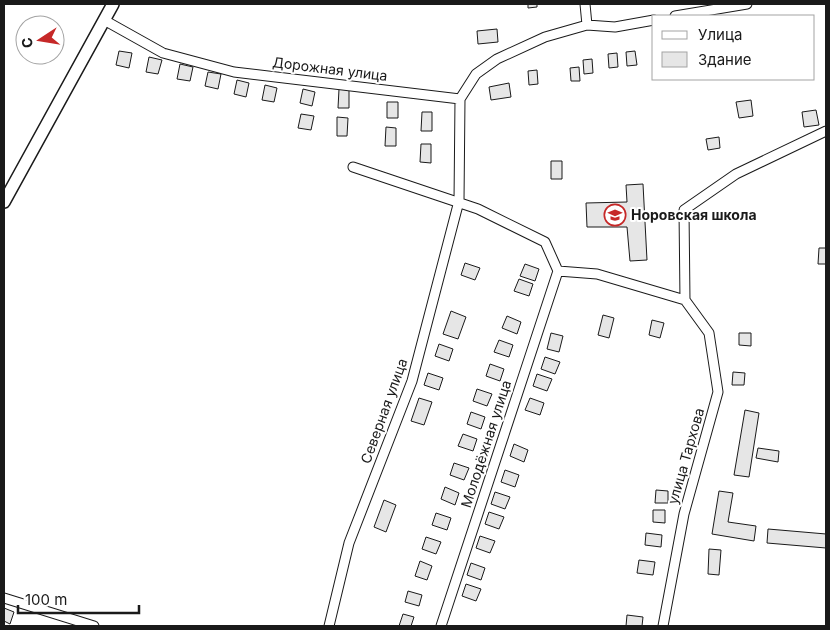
<svg xmlns="http://www.w3.org/2000/svg" width="830" height="630" font-family="Inter,sans-serif">
  <rect width="100%" height="100%" fill="#fff"/>
  <!-- building -->
  <path fill="#e6e6e6" stroke="#1a1a1a" d="M528 4H537V7L528 8Z
    M497 29 498 42 478 44 477 31Z
    M119 51 132 53 129 68 116 65Z
    M635 51 637 65 627 66 626 52Z
    M617 53 618 67 609 68 608 54Z
    M149 57 162 60 158 74 146 72Z
    M592 59 593 73 584 74 583 60Z
    M180 64 193 67 190 81 177 79Z
    M579 67 580 81H571L570 68Z
    M537 70 538 84 529 85 528 71Z
    M208 72 221 74 218 89 205 86Z
    M237 80 249 83 246 97 234 94Z
    M509 83 511 97 491 100 489 87Z
    M265 85 277 88 274 102 262 100Z
    M303 89 315 92 312 106 300 103Z
    M339 89H349V108H338Z
    M751 100 753 116 739 118 736 102Z
    M387 102H398V118H387Z
    M816 110 819 125 804 127 802 112Z
    M422 112H432V131H421Z
    M301 114 314 116 311 130 298 128Z
    M337 117 348 118 347 136H337Z
    M386 127 396 128V146H385Z
    M719 137 720 148 708 150 706 139Z
    M421 144H431V163L420 162Z
    M551 161H562V179H551Z
    M643 184 647 260 630 261 627 227H587L586 203 627 202 626 185Z
    M819 248H826V264H818Z
    M465 263 480 268 475 280 461 275Z
    M525 264 539 269 535 281 520 276Z
    M519 279 533 284 529 296 514 291Z
    M451 311 466 317 458 339 443 334Z
    M603 315 614 318 609 338 598 335Z
    M507 316 521 322 517 334 502 328Z
    M652 320 664 323 660 338 649 335Z
    M551 333 563 336 559 352 547 349Z
    M739 333H751V346L739 345Z
    M499 340 513 345 509 357 494 352Z
    M439 344 453 349 449 361 435 356Z
    M545 357 560 362 555 374 541 369Z
    M490 364 504 369 500 381 486 376Z
    M733 372 745 373 744 385H732Z
    M428 373 443 378 439 390 424 385Z
    M537 374 552 379 547 391 533 386Z
    M477 389 492 394 487 406 473 401Z
    M419 398 432 402 424 425 411 421Z
    M530 398 544 403 540 415 525 410Z
    M745 410 759 413 749 477 734 475Z
    M471 412 485 417 481 429 467 424Z
    M463 434 477 439 473 451 458 446Z
    M514 444 528 450 524 462 510 456Z
    M758 448 779 451 778 462 756 458Z
    M454 463 469 468 464 480 450 475Z
    M505 470 519 475 515 487 501 482Z
    M445 487 459 493 455 505 441 499Z
    M656 490 668 491V503H655Z
    M719 491 733 493 728 522 756 526 754 541 712 534Z
    M495 492 510 497 505 509 491 504Z
    M384 500 396 505 386 532 374 527Z
    M653 510H665V523L653 522Z
    M489 512 504 517 499 529 485 524Z
    M436 513 451 518 447 530 432 525Z
    M768 529 826 534V548L767 543Z
    M646 533 662 535 661 547 645 545Z
    M480 536 495 541 490 553 476 548Z
    M426 537 441 542 436 554 422 549Z
    M709 549 721 550 719 575 708 574Z
    M639 560 655 562 653 575 637 573Z
    M420 561 432 566 427 580 415 576Z
    M471 563 485 568 481 580 467 575Z
    M466 584 481 589 476 601 462 596Z
    M408 591 422 595 419 606 405 602Z
    M4 608 14 612 10 624 4 621Z
    M403 614 414 617 411 626H399Z
    M627 615 643 617 642 626H626Z"/>
  <g fill="none" stroke-linecap="round" stroke-linejoin="round">
    <!-- minor casing -->
    <g stroke="#1a1a1a" stroke-width="11">
      <path id="minor" d="M585 4 587 25
        M675 16 747 4
        M104 20 163 53 234 72 460 99 459 201 412 381 349 543 329 626
        M460 99 476 74 497 59 545 37 587 25 615 27 654 20
        M353 167 478 209 545 242 558 271
        M558 271 597 274 685 300
        M685 300 684 210 736 174 826 131
        M4 598 94 626
        M441 626 558 271
        M663 626 684 514 718 392 709 333 685 300"/>
    </g>
    <!-- major casing -->
    <g stroke="#1a1a1a" stroke-width="14">
      <path id="major" d="M4 202 113 4"/>
    </g>
    <!-- minor -->
    <use href="#minor" stroke="#fff" stroke-width="9"/>
    <!-- major -->
    <use href="#major" stroke="#fff" stroke-width="11"/>
  </g>
  <!-- icons -->
  <defs>
    <g id="school-ring" transform="scale(1.125)"><circle r="9.5" fill="#fff" stroke="#c62828" stroke-width="1.5"/><path d="M0-5L7-2L0 1L-7-2ZM-4 1L0 2.5L4 1V4Q0 6-4 4Z" fill="#c62828"/></g>
  </defs>
  <g fill-rule="evenodd">
    <use href="#school-ring" x="615" y="215"/>
  </g>
  <g text-anchor="middle" stroke-width="4" stroke-linejoin="round" paint-order="stroke">
    <!-- street labels -->
    <g font-size="14" fill="#1a1a1a" stroke="#fff">
      <text transform="translate(330 69) rotate(7)" y="5">Дорожная улица</text>
      <text transform="translate(384 411) rotate(-70)" y="5">Северная улица</text>
      <text transform="translate(486 444) rotate(-72)" y="5">Молодёжная улица</text>
      <text transform="translate(686 456) rotate(-74)" y="5">улица Тархова</text>
    </g>
    <!-- poi labels -->
    <g font-size="14" font-weight="bold" fill="#1a1a1a" stroke="#fff" text-anchor="start">
      <text x="631" y="220">Норовская школа</text>
    </g>
  </g>
  <!-- border -->
  <rect width="830" height="630" fill="none" stroke="#1a1a1a" stroke-width="10"/>
  <!-- legend -->
  <rect x="652" y="15" width="162" height="65" fill="#ffffff" stroke="#a3a3a3"/>
  <rect x="662" y="31" width="25" height="8" fill="#ffffff" stroke="#a3a3a3"/>
  <text x="698" y="40" font-size="15" fill="#1a1a1a">Улица</text>
  <rect x="662" y="52" width="25" height="15" fill="#e6e6e6" stroke="#a3a3a3"/>
  <text x="698" y="65" font-size="15" fill="#1a1a1a">Здание</text>
  <!-- north arrow -->
  <g transform="translate(40 40) rotate(258)"><circle r="24" fill="#ffffff" stroke="#a3a3a3"/>
  <path d="M0-4L9 19L0 12L-9 19Z" fill="#c62828"/>
  <text y="-8" font-size="14" font-weight="bold" text-anchor="middle" fill="#1a1a1a">С</text>
  </g>
  <!-- scale -->
  <path d="M18 605v8h121v-8" fill="none" stroke="#1a1a1a" stroke-width="2.5"/>
  <text x="25" y="605" font-size="15" fill="#1a1a1a" stroke="#ffffff" stroke-width="4" paint-order="stroke">100 m</text>
</svg>
